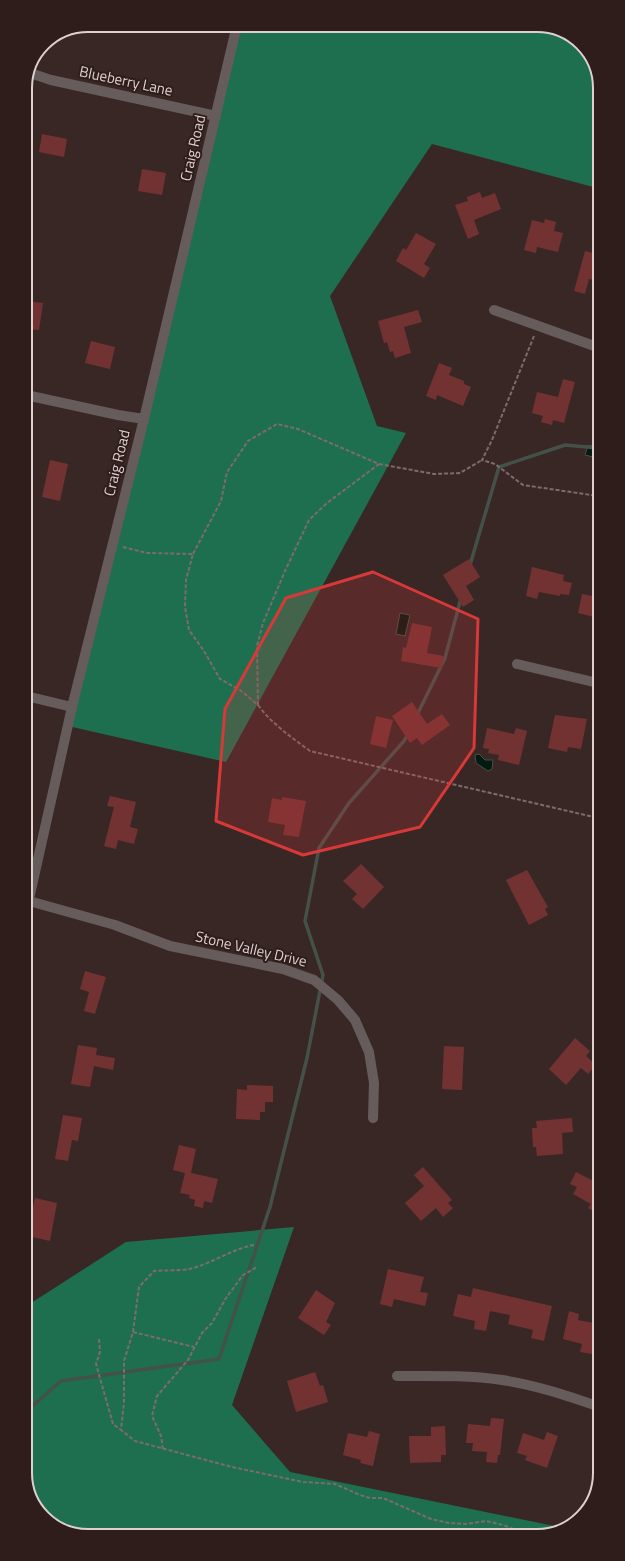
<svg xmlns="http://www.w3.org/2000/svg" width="625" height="1561" font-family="'Titillium Web',sans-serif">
  <rect width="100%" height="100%" fill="#392726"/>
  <!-- forest -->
  <path fill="#1e6f50" d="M237 25H541L575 38 597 68V188L432 144 330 296 377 426 406 433 226 762 68 726Z
    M294 1227 232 1405 290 1472 564 1528 557 1533 84 1536 50 1523 28 1493V1305L126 1242Z"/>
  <!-- water -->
  <path fill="#031a10" stroke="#445149" d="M588 445 598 447V458L585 455Z
    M400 613 410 615 405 636 396 634Z
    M479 754 485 760H493L492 769 488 771 476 763 475 755Z"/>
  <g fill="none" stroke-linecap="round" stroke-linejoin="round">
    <!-- stream -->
    <path stroke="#445149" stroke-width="3.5" d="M470 565 499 467 565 445 598 448
      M417 715 445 658 461 598
      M28 1410 61 1381 219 1359 270 1207 307 1058 323 975 305 921 319 848 349 803 404 741 408 734"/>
  </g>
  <!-- building -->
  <path fill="#733232" d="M42 134 67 139 64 157 39 152Z
    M142 169 166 173 162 195 138 191Z
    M480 192 482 198 495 193 501 209 474 220 479 234 468 239 455 205 468 201 467 197Z
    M545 219 556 222 554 231 563 233 558 252 537 247 536 253 524 250 532 220 544 223Z
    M416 233 436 244 424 264 430 268 424 278 396 261 403 248 406 250Z
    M585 251 597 254V281L589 279 585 294 574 291Z
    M26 301 43 303 39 330 26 329Z
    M418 310 422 322 404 327 411 353 395 358 393 351 390 352 387 342 384 343 378 321Z
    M91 341 115 347 110 369 85 363Z
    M439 363 452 368 449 375 464 381V384L471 387 463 406 437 395 436 400 426 396Z
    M563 379 575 382 564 423 553 420 552 425 541 422 543 416 532 413 537 392 558 397Z
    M50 460 68 464 60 501 42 497Z
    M469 559 480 577 466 586 474 600 463 607 443 575Z
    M532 567 564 575 563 581 572 583 569 595 560 594V596L539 592 537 599 526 596Z
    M582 594 598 597V618L578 613Z
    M412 623 432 627 427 653 444 656 441 668 401 661 403 647 406 648Z
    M412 702 427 724 442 714 450 725 422 745 417 738 410 743 392 716Z
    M555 715 587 719 581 749 568 747 567 752 548 748Z
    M376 716 393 720 386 748 370 744Z
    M487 728 514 734 516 728 527 731 519 765 498 760 499 755 488 753 489 749 483 748Z
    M110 796 136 802 130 827 138 829 134 844 118 840 116 849 104 846 114 807 107 806Z
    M282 797 306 801 299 837 283 835 285 825 268 822 272 798 282 800Z
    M361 864 384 887 363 909 352 899 357 894 343 881Z
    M527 870 548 907 545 909 548 915 529 925 506 880Z
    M85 971 106 977 95 1014 84 1011 89 992 80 989Z
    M575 1038 590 1051 586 1056 596 1065 588 1074 581 1068 566 1085 549 1069Z
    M78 1045 97 1048 96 1055 115 1058 113 1070 94 1066 90 1087 71 1084Z
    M444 1046 464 1047 462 1090 442 1089Z
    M247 1085 273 1086V1102H265V1112H260V1120L236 1119 237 1089 247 1090Z
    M63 1115 82 1118 78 1141 72 1140 68 1161 55 1159Z
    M572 1118 573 1132 562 1133 563 1154 537 1156 536 1147H533L532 1128H537L536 1121Z
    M179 1145 196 1149 191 1173 218 1179 212 1203 204 1201 203 1208 194 1206 195 1200 189 1198 190 1195 180 1193 185 1173 173 1170Z
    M423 1167 452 1200 448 1203 453 1208 443 1217 436 1208 421 1221 405 1203 424 1186 414 1175Z
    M576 1172 599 1184V1214L588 1208 591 1204 573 1194 577 1187 570 1184Z
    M35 1198 57 1203 50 1241 28 1236 29 1226H28V1216L31 1217Z
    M388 1269 424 1277 420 1292 428 1293 425 1306 394 1299 392 1307 380 1304Z
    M473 1288 552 1306 544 1341 531 1338 533 1330 508 1324 510 1315 490 1311 486 1331 474 1329 475 1321 453 1316 458 1294 471 1297Z
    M316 1290 335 1303 326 1322 331 1325 324 1335 298 1318Z
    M569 1311 579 1314 578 1320 599 1324 592 1354 580 1352 582 1344 563 1339Z
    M315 1372 320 1386 323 1385 328 1402 296 1412 287 1381Z
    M491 1418 504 1419 500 1455H498L497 1463 486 1462 487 1452 472 1451 473 1443H466L468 1424 490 1426Z
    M445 1426 446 1455H441V1462L410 1463 409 1436H431V1427Z
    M369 1431 380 1434 373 1466 360 1463 361 1460 343 1455 348 1433 367 1437Z
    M547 1432 558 1436 547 1468 525 1460 527 1456 517 1453 523 1433 544 1440Z"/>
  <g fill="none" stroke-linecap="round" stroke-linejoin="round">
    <!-- path -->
    <path stroke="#7c6c6b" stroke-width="2" stroke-dasharray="4 2" stroke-linecap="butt" d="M534 336 492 440 482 460 495 464 523 485 598 496
      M379 464 434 474 460 473 482 460
      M123 547 147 553 193 554 186 580 185 607 189 630 204 651 220 679 240 690 258 705 257 646 263 623 285 571 309 520 327 503 379 464 298 429 277 424 248 441 227 472 221 501 193 554
      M258 705C272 724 291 737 310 751L598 818
      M254 1245C231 1249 212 1264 189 1269 178 1271 165 1270 154 1271L139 1287 133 1332 124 1361V1402L121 1430 135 1441 232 1467 303 1482 335 1484 360 1495 370 1498H383L431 1519 449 1523 466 1524 486 1521 503 1525 523 1533
      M133 1332 194 1347
      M99 1339 100 1352 96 1364 113 1424 121 1430
      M163 1449 161 1436 152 1416 157 1396 188 1360 202 1333 212 1323 226 1298 243 1275 257 1267"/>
    <!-- minor -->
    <path stroke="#655c5b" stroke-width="10" d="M30 73 51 80 216 116
      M494 310 597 347
      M26 395 118 415 144 419
      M517 664 598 683
      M26 696 72 707
      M29 901 115 925 170 946 283 969 314 980 338 1000 355 1020 369 1052 374 1083 373 1118
      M27 908 72 707 144 419 237 25
      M397 1376C432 1376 467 1375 502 1380 536 1385 568 1396 600 1407"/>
  </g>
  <!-- marked area -->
  <path fill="#d73939" fill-opacity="0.2" stroke="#d73939" stroke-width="3" stroke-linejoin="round" d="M373 572 478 619 474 748 420 827 303 855 216 821 225 709 286 598Z"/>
  <g text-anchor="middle" stroke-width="4" stroke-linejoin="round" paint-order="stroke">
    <!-- street labels -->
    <g font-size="15" fill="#ddd0cf" stroke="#2f1d1c">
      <text transform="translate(126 81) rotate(12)" y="5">Blueberry Lane</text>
      <text transform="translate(193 148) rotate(-77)" y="5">Craig Road</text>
      <text transform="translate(117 463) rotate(-76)" y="5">Craig Road</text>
      <text transform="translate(251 949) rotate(13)" y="5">Stone Valley Drive</text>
    </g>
  </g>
  <!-- crop -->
  <path d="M0 0H625V1561H0ZM88 32H537A56 56 0 0 1 593 88V1473A56 56 0 0 1 537 1529H88A56 56 0 0 1 32 1473V88A56 56 0 0 1 88 32Z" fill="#2f1d1c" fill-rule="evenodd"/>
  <path fill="none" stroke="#ddd0cf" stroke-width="2" d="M88 32H537A56 56 0 0 1 593 88V1473A56 56 0 0 1 537 1529H88A56 56 0 0 1 32 1473V88A56 56 0 0 1 88 32Z"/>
</svg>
